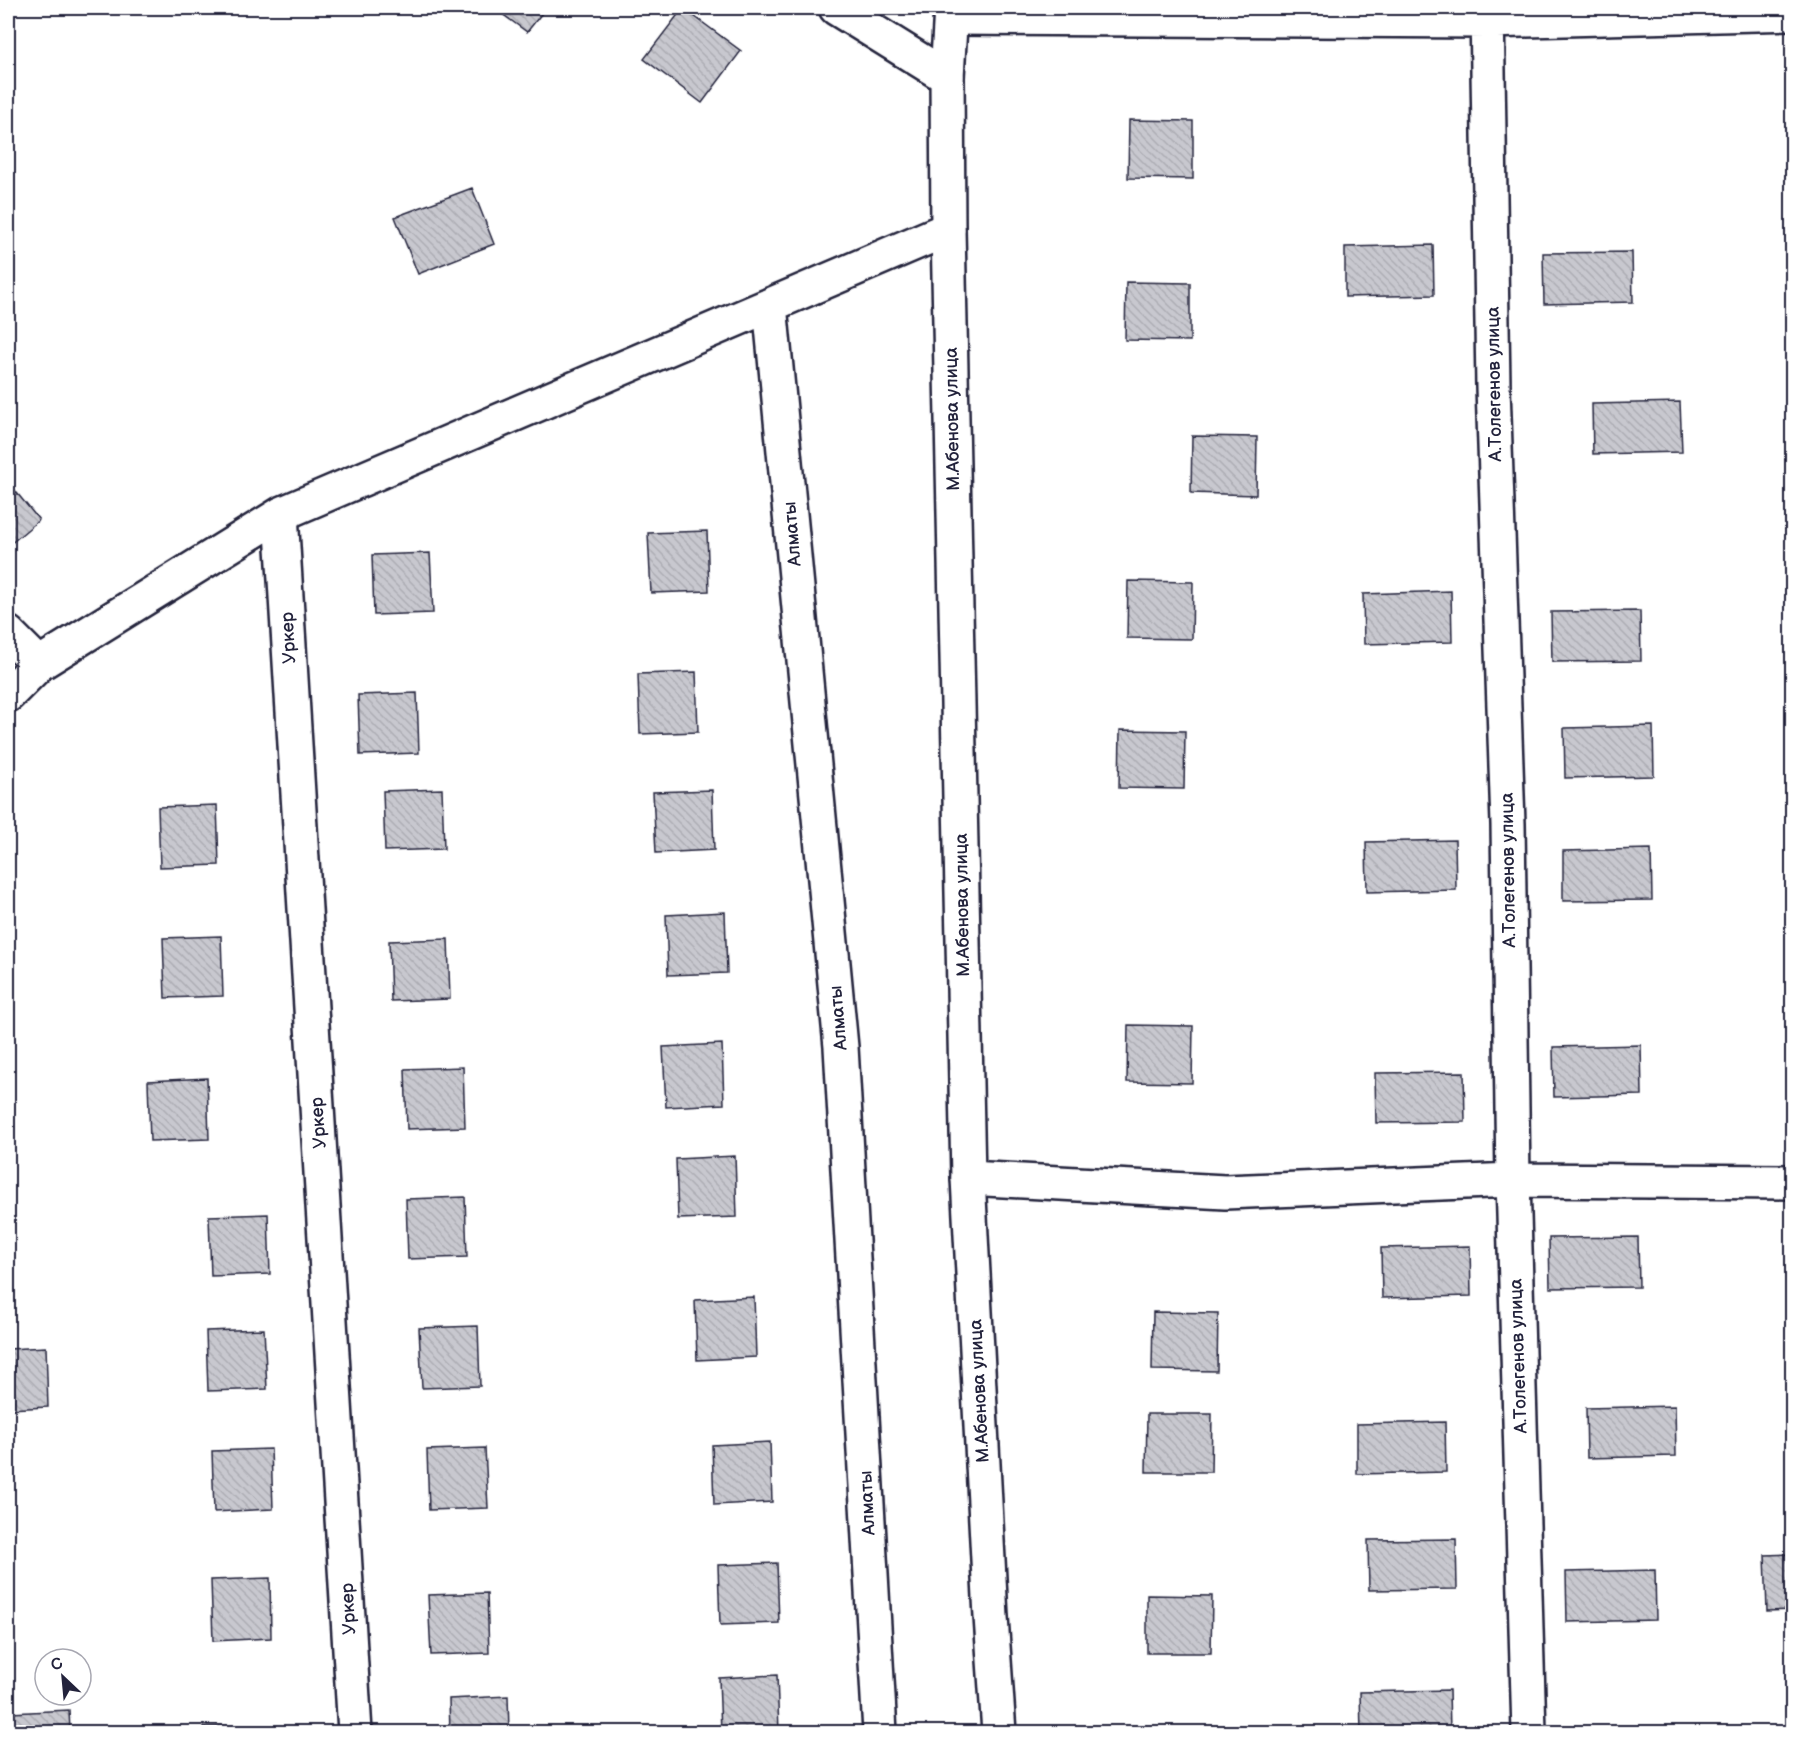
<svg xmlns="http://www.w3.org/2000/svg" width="1800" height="1740" font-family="'Balsamiq Sans',sans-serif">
  <defs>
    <pattern id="building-back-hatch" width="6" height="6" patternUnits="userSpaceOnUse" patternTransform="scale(1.5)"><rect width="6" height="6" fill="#c8c8cf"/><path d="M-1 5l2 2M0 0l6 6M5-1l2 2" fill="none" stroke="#acacb3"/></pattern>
  </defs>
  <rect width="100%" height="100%" fill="#fff"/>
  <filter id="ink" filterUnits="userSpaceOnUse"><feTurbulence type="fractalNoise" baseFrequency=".0167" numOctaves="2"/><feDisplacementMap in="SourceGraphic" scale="12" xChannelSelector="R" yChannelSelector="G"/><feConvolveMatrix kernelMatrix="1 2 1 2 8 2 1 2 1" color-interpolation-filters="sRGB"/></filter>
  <g filter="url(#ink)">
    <!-- building -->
    <path fill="url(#building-back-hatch)" stroke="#22223b" stroke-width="1.5" d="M494 8H546L527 32Z
      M683 8 741 51 702 103 644 59Z
      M1129 120 1193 121V179L1128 178Z
      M472 188 494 244 418 274 395 217Z
      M1433 245 1434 295 1345 297V247Z
      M1632 252 1633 302 1544 304 1543 253Z
      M1126 282 1190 283V341L1125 340Z
      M1680 402 1682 452 1593 454 1592 404Z
      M1192 436 1257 437 1256 495 1191 493Z
      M8 482 39 520 8 546Z
      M707 531 709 591 651 593 648 533Z
      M430 553 433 613 374 615 372 555Z
      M1128 581 1193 582 1192 639 1127 638Z
      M1451 591 1452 642 1364 644 1363 594Z
      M1640 611 1641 661 1552 662 1551 612Z
      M696 672 698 732 640 734 638 674Z
      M417 693 419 753 360 755 358 695Z
      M1653 726 1654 776 1565 778 1564 728Z
      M1120 730 1185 731 1184 789 1119 788Z
      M442 789 444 849 385 851 383 791Z
      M712 790 714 850 656 853 653 792Z
      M217 805 219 865 160 867 158 807Z
      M1455 840 1456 890 1367 892 1366 842Z
      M1651 849 1652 900 1563 901V851Z
      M725 912 727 973 668 975 666 915Z
      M221 936 223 996 165 998 163 938Z
      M448 939 450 999 391 1001 389 941Z
      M1128 1025 1193 1026 1192 1083 1127 1082Z
      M722 1044 724 1104 666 1107 663 1047Z
      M1641 1045 1642 1095 1554 1097 1553 1047Z
      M463 1067 465 1127 407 1129 405 1069Z
      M1464 1072 1465 1122 1376 1123 1375 1073Z
      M207 1078 209 1139 150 1141 148 1081Z
      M735 1156 737 1217 678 1219 676 1159Z
      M465 1197 467 1257 408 1259 406 1199Z
      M268 1214 270 1274 211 1276 209 1216Z
      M1638 1237 1639 1287 1550 1288 1549 1238Z
      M1470 1246 1471 1296 1382 1298 1381 1248Z
      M754 1297 756 1357 697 1360 695 1300Z
      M1153 1312 1218 1313 1217 1371 1152 1370Z
      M478 1326 480 1386 422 1388 419 1328Z
      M264 1329 267 1389 208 1391 206 1331Z
      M46 1347 48 1407 8 1409V1349Z
      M1675 1406 1676 1456 1587 1458 1586 1408Z
      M1147 1414H1212L1211 1472H1146Z
      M1445 1422 1446 1472 1357 1474V1424Z
      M770 1442 772 1502 714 1505 712 1445Z
      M485 1448 488 1508 429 1510 427 1450Z
      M271 1449 273 1509 214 1512 212 1451Z
      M1456 1539 1457 1589 1369 1590 1368 1540Z
      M1792 1554V1610L1767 1611 1765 1555Z
      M777 1563 779 1623 720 1625 718 1565Z
      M1655 1570 1656 1620 1567 1622 1566 1572Z
      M270 1578 271 1638 213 1641 211 1580Z
      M487 1593 489 1653 431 1655 428 1595Z
      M1147 1595 1212 1596 1211 1653H1147Z
      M777 1675 779 1732H721L719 1678Z
      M1449 1690 1450 1732H1361L1360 1692Z
      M508 1696 509 1732H450L449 1699Z
      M69 1710 70 1732H11V1713Z
      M262 1725V1732H203V1727Z"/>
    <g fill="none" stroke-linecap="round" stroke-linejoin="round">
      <!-- minor casing -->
      <g stroke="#22223b" stroke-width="38">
        <path id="minor" d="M836 8 947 77
          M1487 8 1493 387 1508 824 1513 1180 1529 1732
          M951 18 1487 21 1792 13
          M770 305 841 1047 880 1732
          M281 514 355 1732
          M8 633 39 664
          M8 695 39 664 281 514 948 229
          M968 1178 1225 1192 1513 1180 1792 1182"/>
      </g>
      <!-- major casing -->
      <g stroke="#22223b" stroke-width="38">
        <path id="major" d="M951 8 947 77 948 229 968 1178 991 1617 999 1732"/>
      </g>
      <!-- minor -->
      <use href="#minor" stroke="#fff" stroke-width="33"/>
      <!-- major -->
      <use href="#major" stroke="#fff" stroke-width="33"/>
    </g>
  </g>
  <g text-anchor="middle" stroke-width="4.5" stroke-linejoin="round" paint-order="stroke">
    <!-- street labels -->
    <g font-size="18" fill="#22223b" stroke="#fff">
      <text transform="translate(1494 384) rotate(-91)" y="6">А.Толегенов улица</text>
      <text transform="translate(952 419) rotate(-91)" y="6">М.Абенова улица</text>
      <text transform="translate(792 534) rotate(-95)" y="6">Алматы</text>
      <text transform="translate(288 638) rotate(-93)" y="6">Уркер</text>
      <text transform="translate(1508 870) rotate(-91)" y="6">А.Толегенов улица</text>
      <text transform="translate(962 905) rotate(-91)" y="6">М.Абенова улица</text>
      <text transform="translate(838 1018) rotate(-95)" y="6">Алматы</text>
      <text transform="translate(318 1123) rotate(-94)" y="6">Уркер</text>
      <text transform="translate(1518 1356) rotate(-92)" y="6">А.Толегенов улица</text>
      <text transform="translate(979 1391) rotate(-93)" y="6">М.Абенова улица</text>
      <text transform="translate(867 1503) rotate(-93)" y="6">Алматы</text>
      <text transform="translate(348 1609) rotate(-93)" y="6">Уркер</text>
    </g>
  </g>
  <!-- margin -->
  <rect width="1800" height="1740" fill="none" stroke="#fff" stroke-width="30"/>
  <rect x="15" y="15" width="1770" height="1710" fill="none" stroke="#22223b" stroke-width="2" filter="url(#ink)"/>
  <!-- north arrow -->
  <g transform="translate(63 1677) rotate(334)"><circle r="28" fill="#ffffff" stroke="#a7a7b1" stroke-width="1.5"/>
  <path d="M0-4.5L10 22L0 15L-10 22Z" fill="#22223b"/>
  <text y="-9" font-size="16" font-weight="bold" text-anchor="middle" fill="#22223b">С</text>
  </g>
</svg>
